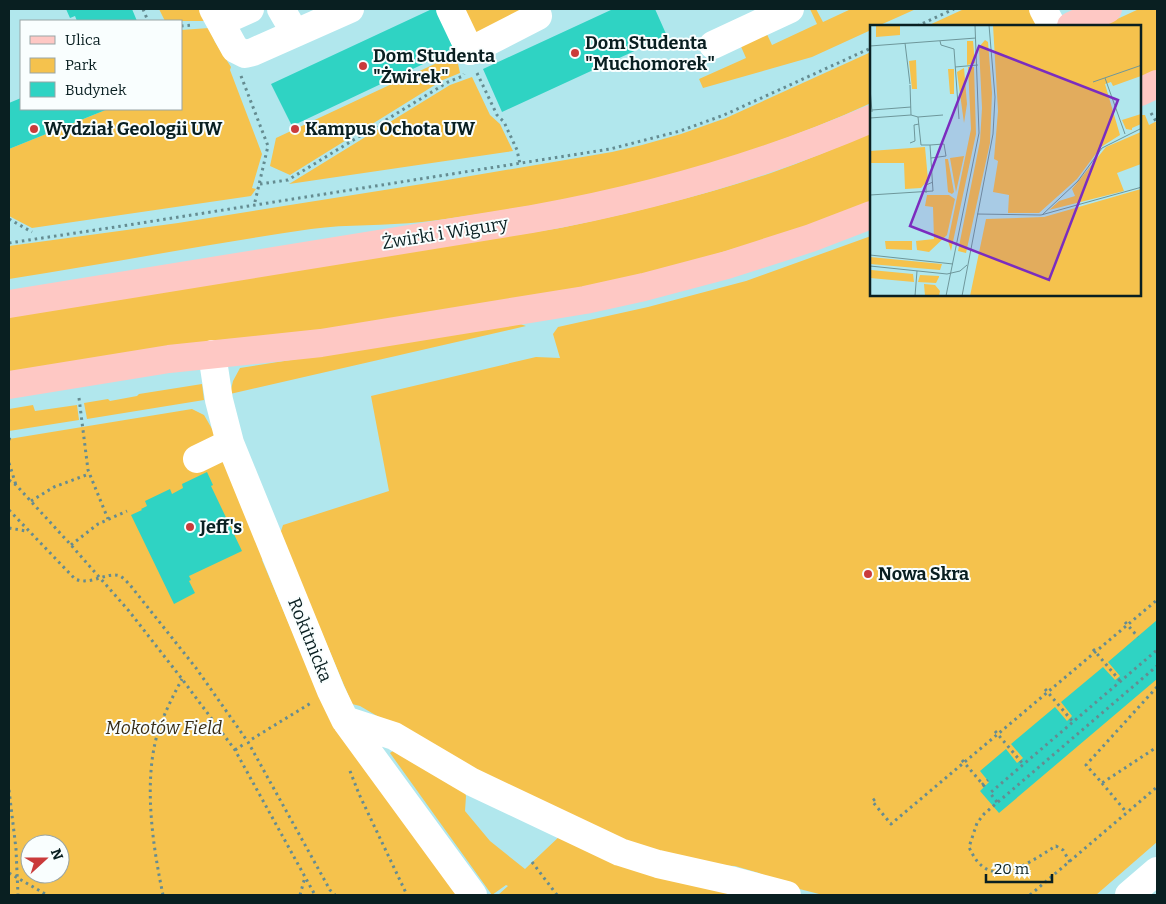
<svg xmlns="http://www.w3.org/2000/svg" width="1166" height="904" font-family="Bitter,serif">
  <rect width="100%" height="100%" fill="#b1e7ed"/>
  <!-- green -->
  <path fill="#f5c24d" fill-rule="evenodd" d="M159 9H202L207 21H165Z
    M459 9H523L475 35Z
    M810 9H816L823 22 851 9H916L878 26H871V30L812 57 703 88 699 79 746 58 739 42 765 30 772 45 817 24Z
    M964 9H1036V23L1034 26H927Z
    M1139 9H1157V72L1140 80V26H1102Z
    M209 28 215 42 231 67 230 70 262 154 252 188 256 189 251 196 32 228 9 216V149L108 109H181V30Z
    M871 52V103C730 168 575 203 422 222 385 226 348 224 311 229 210 244 110 263 9 279V246L178 223 441 181 612 152 642 145 681 134 726 118Z
    M456 54 460 73 443 80 290 175 270 166 276 138Z
    M472 77 490 115 500 124 513 151 289 184 450 85Z
    M1140 115H1145L1149 125 1157 121V842L1096 895H823L776 883 759 873 735 866 718 865 626 844 456 762 360 706 352 704 280 534 283 525 389 491 371 396 536 357 560 358 553 334 558 327 648 307 746 281 871 236V295H1140Z
    M871 133V202L787 233 642 276 557 292 355 326 9 373V316L560 228C631 213 702 196 771 173 805 161 838 147 871 133Z
    M520 324 526 326 230 394 233 381 240 368Z
    M202 384 204 400 87 419 84 403 108 399 110 401 137 396 139 394Z
    M33 405 35 411 77 405 79 420 9 431V409Z
    M192 409 204 415 215 434 267 557 262 560 316 688 457 895H9V439ZM30 844H60V874H30Z
    M401 745 463 786 466 796 465 811 490 841 525 869 562 834 741 895H498L508 886 506 885 492 895 390 753Z"/>
  <!-- building -->
  <path fill="#2fd3c3" d="M66 9H132L137 21H77L75 16 70 18Z
    M432 9H437L455 49 292 126 271 84Z
    M613 9H655L667 36 502 112 483 69Z
    M21 98V109H108L9 149V103Z
    M207 472 213 485 211 486 242 551 189 576 191 580 189 581 195 593 174 604 131 515 142 510 141 509 147 506 145 501 170 489 172 494 183 488 182 484Z
    M1157 620V679L999 813 980 791 989 782 980 771 1006 749 1017 763 1023 758 1011 744 1055 707 1067 721 1072 716 1061 702 1103 667 1115 680 1120 676 1108 662Z"/>
  <g fill="none" stroke-linecap="round" stroke-linejoin="round">
    <!-- path -->
    <path stroke="#658c91" stroke-width="3" stroke-dasharray="2.5 4" stroke-linecap="butt" d="M143 9 148 21
      M181 26 193 25
      M917 26 954 9
      M477 73 497 115 504 122 517 150 520 164
      M241 76 268 146 254 206
      M1151 113 1157 123
      M260 184 288 180 448 82 463 76 464 74
      M9 219 32 232
      M9 243 122 226 610 149 680 131 724 115 871 48
      M79 398 88 470 108 519
      M9 440 11 434
      M9 463 16 485
      M9 480 16 485 71 545 129 611 182 679 235 750 315 895
      M31 501 54 487 89 474
      M9 510 75 579C91 586 107 571 120 576 124 578 127 582 130 585L196 668 248 742 330 890 335 895
      M9 528 26 531
      M71 545 98 524 127 511
      M1125 622 1138 637
      M1093 649 1120 681
      M1157 687 1086 765 1102 783 1157 747
      M1045 689 1073 722
      M995 731 1023 764
      M252 739 311 703
      M235 750 244 744
      M962 760 985 787
      M350 771 359 794 407 895
      M1102 783 1127 813
      M982 785 988 780
      M9 790 16 849 18 895
      M875 799 872 801 891 824 1157 600
      M997 802 990 793 1157 650
      M532 862 557 895
      M1070 862 1063 850 1056 846C1026 864 989 894 969 847L977 823 984 814 1157 666
      M9 873 47 895
      M163 895C153 847 144 787 156 739 162 717 172 698 182 679
      M300 895 305 877
      M1030 895 1157 787"/>
    <!-- minor -->
    <path stroke="#fff" stroke-width="28" d="M213 9 235 49 245 54 253 52 350 9
      M281 9 295 33
      M450 9 470 51 538 16 535 9
      M1043 9 1052 26
      M221 22 250 9
      M713 45 790 9
      M212 354 219 400 230 443 331 691 345 720 473 895
      M197 459 230 443
      M345 720 394 736 472 782 620 852 658 864 734 881 787 895
      M1129 895 1157 871"/>
    <!-- major -->
    <path stroke="#fec8c4" stroke-width="28" d="M1071 26 1108 9
      M1140 92 1157 84
      M9 304 532 219C649 198 762 166 871 119
      M9 385 169 359 321 343 585 300 644 287 727 265 811 238 871 215"/>
  </g>
  <!-- markers -->
  <g fill="#ca3b3b" stroke="#f9fefe" stroke-width="2">
    <circle cx="575" cy="53" r="5"/>
    <circle cx="363" cy="66" r="5"/>
    <circle cx="34" cy="129" r="5"/>
    <circle cx="295" cy="129" r="5"/>
    <circle cx="190" cy="527" r="5"/>
    <circle cx="868" cy="574" r="5"/>
  </g>
  <g text-anchor="middle" stroke-width="4" stroke-linejoin="round" paint-order="stroke">
    <!-- poi labels -->
    <g font-size="18" font-weight="bold" fill="#091f21" stroke="#f9fefe" text-anchor="start">
      <text x="585" y="49">Dom Studenta<tspan x="585" dy="21">"Muchomorek"</tspan></text>
      <text x="373" y="62">Dom Studenta<tspan x="373" dy="21">"Żwirek"</tspan></text>
      <text x="44" y="135">Wydział Geologii UW</text>
      <text x="305" y="135">Kampus Ochota UW</text>
      <text x="200" y="533">Jeff's</text>
      <text x="878" y="580">Nowa Skra</text>
    </g>
    <!-- street labels -->
    <g font-size="18" fill="#091f21" stroke="#f9fefe">
      <text transform="translate(445 233) rotate(-9)" y="6">Żwirki i Wigury</text>
      <text transform="translate(310 640) rotate(68)" y="6">Rokitnicka</text>
    </g>
    <!-- park labels -->
    <g font-size="18" font-style="italic" fill="#372c16" stroke="#f9fefe">
      <text x="164" y="734">Mokotów Field</text>
    </g>
  </g>
  <!-- overview -->
  <g transform="translate(870 25)">
    <rect width="271" height="271" fill="#b1e7ed"/>
    <path d="M6 0H30V10L6 12ZM123 0H271V51L243 61 241 57 235 59 250 110 231 122 207 154 169 188H138L139 170 123 167 128 136 124 134 128 86ZM115 15 118 17 122 68 120 118 96 228 88 226 110 116 112 83 109 22ZM97 16H103L105 38 97 40ZM46 35 47 64H42L39 36ZM98 42H104L106 109 81 226 78 216 101 104ZM94 43 97 79 94 98 87 47ZM78 44H84V69H80ZM271 89V99L262 103V105L256 104 252 95ZM271 107V139L247 148 254 166 179 185 189 176 205 171 202 164 236 122ZM55 122 58 155 51 163 35 164 34 138H0V126ZM94 131 86 167 80 133ZM75 134H78L84 167 82 169 78 167ZM271 164V271H100L116 194 174 192ZM57 170H79L85 174 77 210 59 227 47 225 46 216 64 214 63 182 55 181ZM15 216H42V225L16 224ZM0 232 72 239 70 245 0 239ZM1 245 43 249 44 257 0 253ZM50 250 69 251V252L66 258 48 257ZM54 259 65 260 70 266 69 271H55Z" fill="#f5c24d"/>
    <path fill="none" stroke="#6e979b" stroke-width="1" d="M70 16 71 20 84 24 89 94M35 18 40 59M0 21 106 13M85 42 108 40M235 53 255 109M223 57 272 40M0 63 2 87M2 85 41 82M48 92 73 90M0 93 41 90 40 60M40 118 45 116 44 100 49 99M60 120 74 119 76 131 61 133M56 168V160L63 157M0 170 63 166 60 120H51L48 92 41 90M107 189 171 190 272 162M172 190 208 156 232 123 272 103M0 230 83 239M0 241 77 249 90 246 97 240M45 271 47 246M76 271 109 108 105 0M92 271 123 109 125 72 119 0"/>
    <path fill="#7b2cbf" fill-opacity="0.15" stroke="#7b2cbf" stroke-width="2.5" d="M109 21 248 75 179 255 40 201Z"/>
    <rect width="271" height="271" fill="none" stroke="#091f21" stroke-width="2.5"/>
  </g>
  <!-- border -->
  <rect width="1166" height="904" fill="none" stroke="#091f21" stroke-width="20"/>
  <!-- legend -->
  <rect x="20" y="20" width="162" height="90" fill="#f9fefe" stroke="#99a5a6"/>
  <rect x="30" y="36" width="25" height="8" fill="#fec8c4" stroke="#99a5a6"/>
  <text x="65" y="45" font-size="15" fill="#091f21">Ulica</text>
  <rect x="30" y="58" width="25" height="15" fill="#f5c24d" stroke="#99a5a6"/>
  <text x="65" y="70" font-size="15" fill="#091f21">Park</text>
  <rect x="30" y="82" width="25" height="15" fill="#2fd3c3" stroke="#99a5a6"/>
  <text x="65" y="95" font-size="15" fill="#091f21">Budynek</text>
  <!-- north arrow -->
  <g transform="translate(45 859) rotate(69)"><circle r="24" fill="#f9fefe" stroke="#99a5a6"/>
  <path d="M0-4L9 19L0 12L-9 19Z" fill="#ca3b3b"/>
  <text y="-8" font-size="14" font-weight="bold" text-anchor="middle" fill="#091f21">N</text>
  </g>
  <!-- scale -->
  <path d="M986 874v8h66v-8" fill="none" stroke="#091f21" stroke-width="2.5"/>
  <text x="994" y="874" font-size="15" fill="#091f21" stroke="#f9fefe" stroke-width="4" paint-order="stroke">20 m</text>
</svg>
